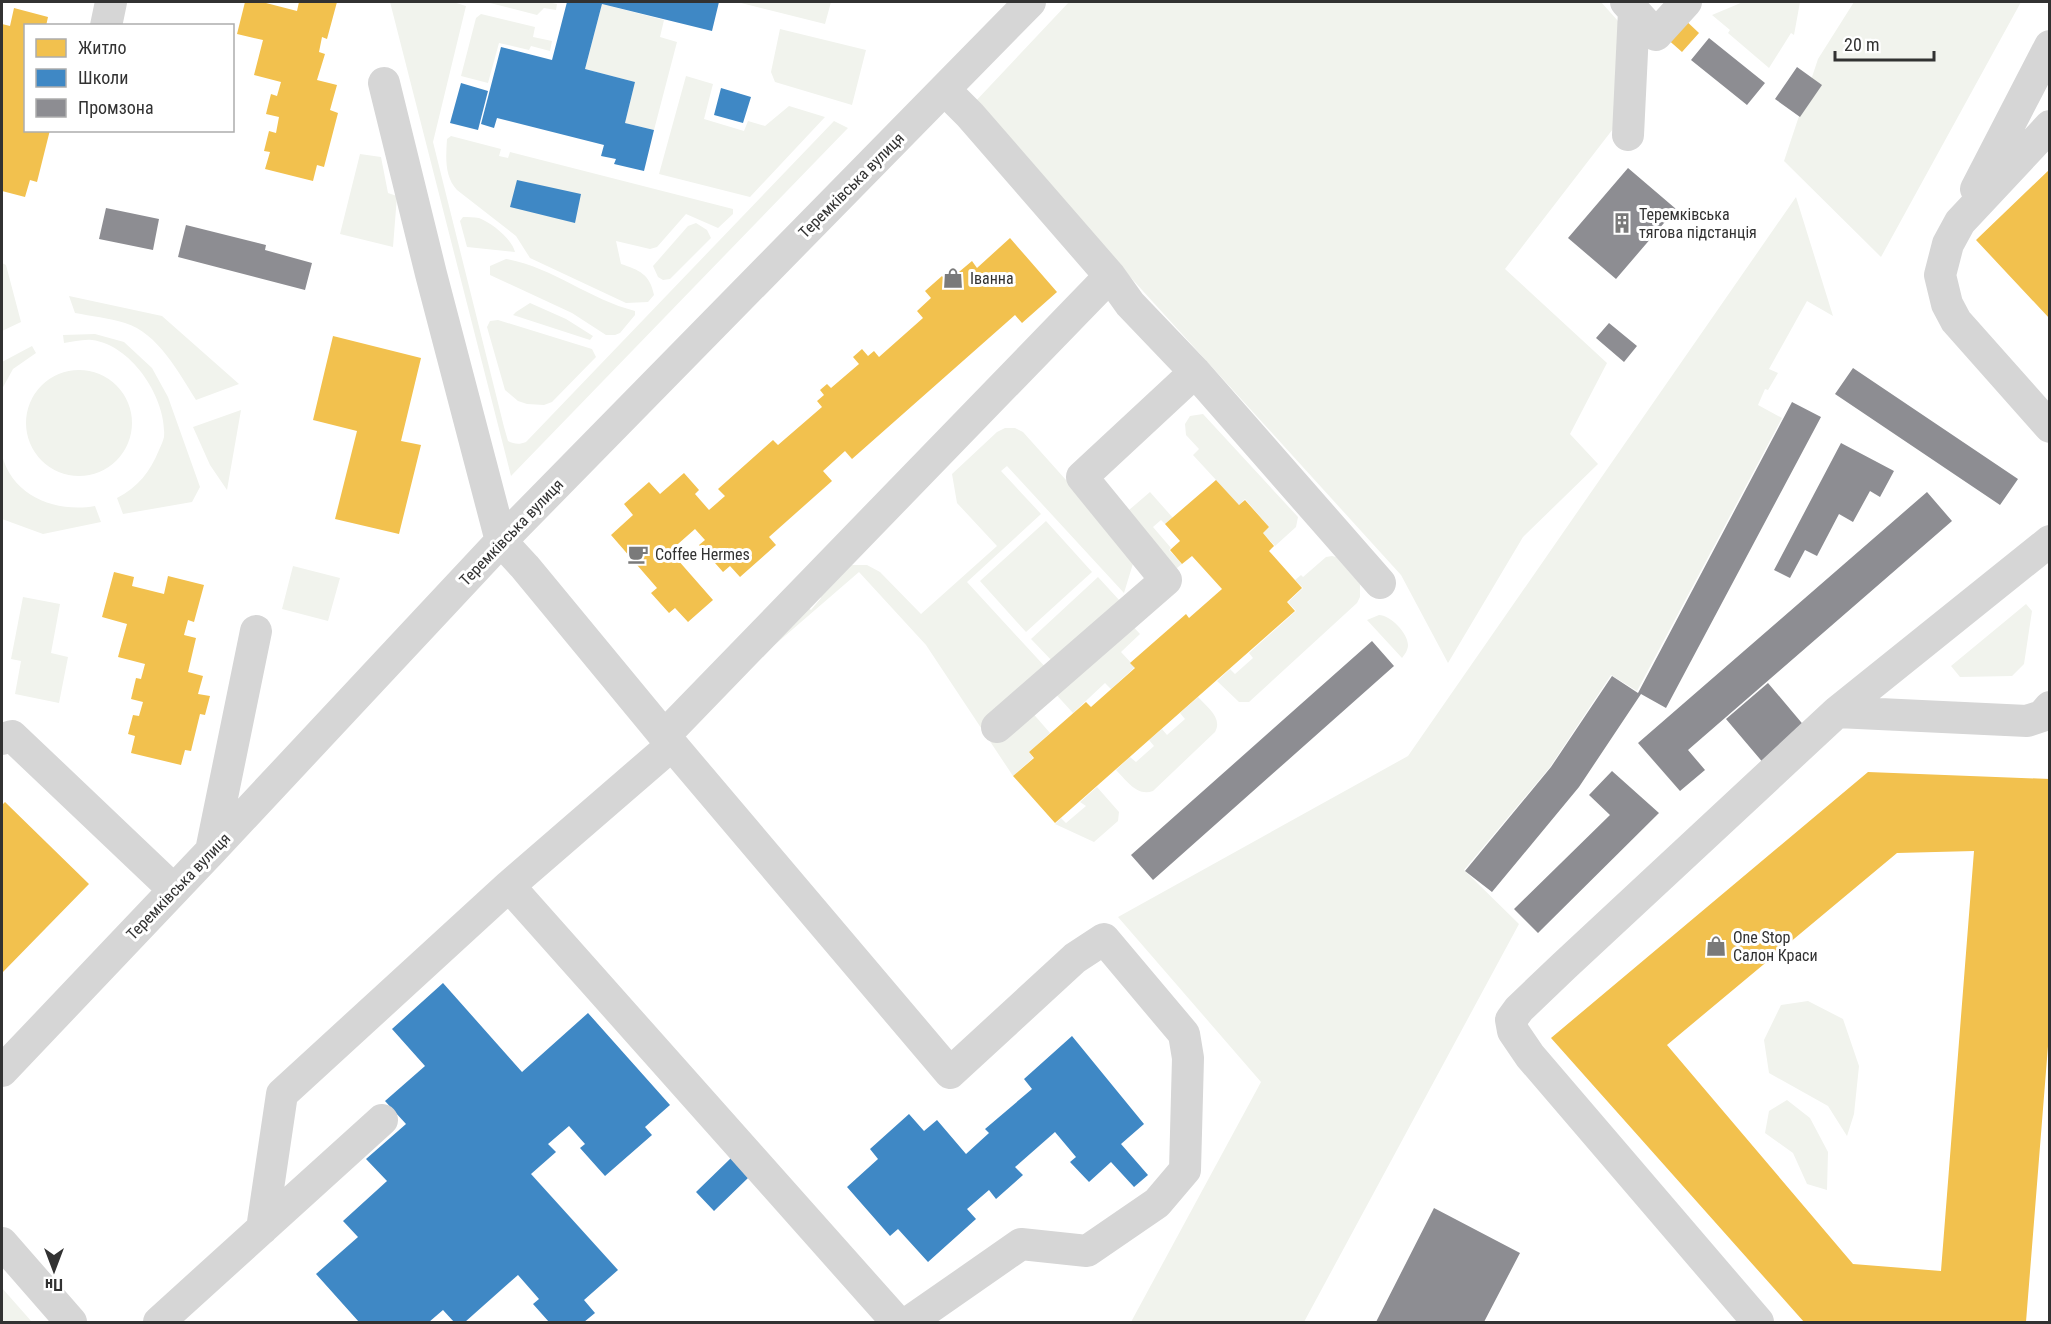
<svg xmlns="http://www.w3.org/2000/svg" width="2051" height="1324" font-family="'Roboto Condensed',sans-serif">
  <rect width="100%" height="100%" fill="#fff"/>
  <!-- green -->
  <path fill="#f1f3ed" d="M390 2H453L466 6 433 142 504 427 508 441C514 444 519 445 526 442L834 121 848 128 511 476Z
    M486 2H547L557 4 556 10 544 8 537 15Z
    M741 2H831L825 24 741 3Z
    M1069 2H1601L1618 21 1616 125 1505 269 1607 363 1570 434 1598 464 1523 537 1448 663 1401 575 973 104Z
    M1743 2H1800L1794 35 1791 33 1769 68 1728 33 1730 30 1712 15Z
    M1854 2H2021L1881 257 1784 161 1818 59Z
    M602 4 664 20 660 37 677 42 654 130 625 123 635 82 585 69Z
    M481 14 535 27 533 37 552 41 550 51 531 46 529 50 499 43 488 83 461 76 476 18Z
    M780 29 866 50 852 105 775 82 771 72Z
    M686 76 713 84 704 119 744 131 748 121 765 126 789 106 825 117 750 197 659 174Z
    M451 136 501 149 499 156 508 158 510 152 733 209V214L718 228 686 214 657 247 650 249 616 241 621 264C639 270 650 274 654 295L648 302 626 303 530 258 516 236 457 190C444 176 446 156 447 139Z
    M360 154 381 157 388 193 397 196 393 247 340 234Z
    M1796 197 1833 316 1807 301 1769 369 1778 373 1768 390 1765 389 1758 405 1782 418 1637 691 1611 675 1550 767 1464 870 1519 924 1304 1322H1131L1261 1082 1118 917 1408 756Z
    M463 217C468 217 474 217 479 218 492 223 512 239 515 252L467 247 460 221Z
    M696 223 707 230 711 238 670 279 663 280 658 277 653 266 688 226Z
    M506 259C552 267 590 300 635 311V315L620 333 615 335H606L572 313 490 275V266Z
    M2 263 6 265 21 322 2 331Z
    M69 296 162 316 239 384 196 400C179 373 158 333 125 323 109 318 91 316 75 313Z
    M530 303 566 319 593 336 590 340 513 315 516 312Z
    M498 320 592 349 596 357 552 402 544 405 527 404 518 401 505 390 487 327 490 321Z
    M95 334 124 342 152 368 168 397 200 487 192 502 123 514 117 498C138 487 150 472 159 450 161 446 163 441 164 437 167 399 132 345 92 340 83 339 73 342 64 343L63 335Z
    M32 346 36 353 13 369 2 389V362Z
    M26 423a53 53 0 1 1 106 0a53 53 0 1 1-106 0Z
    M241 410 227 490 210 465 193 427Z
    M1203 414 1298 517 1296 527 1275 546 1263 533 1269 527 1245 499 1239 505 1193 455 1199 449 1186 435 1185 424 1190 416Z
    M1005 428H1015L1023 432 1135 557 1124 593 1007 466 1001 471 1041 514 967 582 1048 670 1030 710 1050 733 1029 752 1033 758 1013 776 926 645 859 572 698 711 806 605 811 610 821 598 817 594 850 565H867L880 572 921 614 997 546 957 503 952 474 997 432Z
    M2 455C12 496 56 513 95 506L101 522 43 534 2 519Z
    M1150 492 1173 518 1165 524 1161 520 1153 527 1171 548 1169 550 1182 564 1177 568 1169 566 1131 524 1129 510Z
    M1046 521 1092 572 1026 632 980 581Z
    M1332 556 1336 557 1360 584V597L1357 603 1249 702H1239L1217 681 1230 669 1235 674 1253 658 1249 653 1296 611 1288 602 1303 588 1295 580 1301 575 1303 577 1326 557Z
    M293 566 340 578 328 621 282 609Z
    M1098 577 1120 601 1055 664 1031 639Z
    M23 597 60 604 51 653 68 657 59 703 15 694 21 661 11 659Z
    M2026 604 2032 611 2024 664 2012 676 1960 677 1951 666Z
    M1379 615C1390 615 1408 633 1408 645 1408 650 1405 654 1402 658L1367 620Z
    M1128 621 1140 634 1121 652 1135 667 1111 689 1105 683 1073 713 1052 690Z
    M1198 697C1207 707 1223 718 1215 732L1153 791C1137 797 1126 780 1116 770L1130 757 1136 762 1154 746 1149 740 1162 729 1167 735 1185 719 1180 713Z
    M1097 787 1119 812 1118 821 1094 842 1055 824 1061 818 1066 823 1086 806 1080 802Z
    M1808 1001 1843 1019 1859 1066 1854 1114 1847 1136 1828 1106 1769 1073 1764 1040 1781 1005Z
    M1787 1100 1810 1118 1828 1152 1827 1190 1807 1184 1793 1153 1765 1133 1769 1111Z
    M2 1288 32 1322H2Z"/>
  <!-- homes -->
  <path fill="#f2c14e" fill-rule="evenodd" d="M245 2H267L266 3 297 11 299 2H337L327 39 322 37 319 52 325 54 317 80 337 85 330 110 338 113 324 167 317 165 313 181 265 169 270 152 264 151 269 131 276 133 279 117 266 114 271 94 277 96 281 82 254 75 263 40 237 34Z
    M14 8 48 17 46 26H26V130H50L37 182 30 180 25 197 2 191V24L10 26Z
    M1682 17 1699 33 1682 52 1665 37Z
    M2050 169V319L1976 240Z
    M1010 238 1057 292 1022 323 1015 315 852 459 845 451 823 471 832 481 769 537 776 545 740 577 730 566 723 572 699 545 705 540 695 529 670 551 713 600 688 622 675 608 669 613 651 593 657 588 611 535 633 515 624 504 649 482 660 494 684 473 699 490 695 494 709 510 725 496 718 489 773 440 778 445 822 407 817 401 824 395 820 390 827 384 831 388 859 364 853 357 862 349 868 356 874 351 879 357 923 318 917 311 931 298 925 291 942 276 947 282 972 261 977 268Z
    M333 336 421 358 401 441 421 445 399 534 335 519 357 431 313 420Z
    M1216 480 1239 505 1245 500 1269 527 1263 533 1274 546 1269 551 1302 588 1287 602 1295 611 1055 823 1013 776 1034 758 1029 752 1086 702 1091 707 1135 668 1130 663 1186 614 1189 618 1222 589 1192 556 1182 564 1170 550 1180 541 1165 524Z
    M114 572 134 577 132 586 164 594 168 576 204 585 194 622 188 620 184 635 196 638 188 672 203 676 198 694 210 696 205 715 200 714 191 751 185 750 181 765 131 753 135 736 128 734 133 715 139 716 143 702 131 699 136 678 141 679 145 664 118 657 127 624 102 617Z
    M1868 772 2050 779V1021L2026 1322H1804L1551 1038ZM1974 851 1941 1271 1853 1264 1667 1045 1897 853Z
    M5 802 89 884 2 973V805Z"/>
  <!-- schools -->
  <path fill="#3f88c5" d="M567 2H719L712 31 602 4 585 69 635 82 625 123 654 130 644 171 614 164 616 159 601 156 604 145 497 118 494 128 481 124 501 47 552 60Z
    M461 83 488 91 478 130 450 123Z
    M721 88 751 97 743 123 714 115Z
    M517 180 581 194 575 223 510 207Z
    M443 983 522 1072 588 1013 670 1105 645 1127 652 1135 605 1176 580 1148 585 1144 569 1126 548 1144 556 1152 531 1174 618 1270 584 1300 595 1313 584 1322H549L533 1304 539 1299 518 1275 465 1322H454L443 1310 429 1322H359L316 1274 358 1237 343 1221 387 1181 366 1159 406 1124 385 1101 425 1066 392 1029Z
    M1072 1036 1144 1124 1121 1144 1148 1175 1134 1187 1111 1162 1089 1182 1070 1162 1076 1157 1055 1132 1015 1167 1023 1175 996 1199 989 1190 967 1209 976 1219 928 1262 898 1229 890 1236 847 1187 878 1159 870 1149 909 1114 924 1131 937 1120 966 1154 989 1133 985 1129 1032 1089 1024 1079Z
    M731 1158 749 1177 714 1211 696 1192Z"/>
  <!-- industry -->
  <path fill="#8d8d92" d="M1709 38 1765 83 1747 105 1691 60Z
    M1797 67 1822 85 1800 117 1775 99Z
    M1628 168 1676 209 1616 279 1568 238Z
    M106 208 159 219 153 250 99 239Z
    M186 225 266 245 265 250 312 263 305 290 178 257Z
    M1609 323 1637 346 1624 362 1596 338Z
    M1853 368 2018 479 2000 505 1835 394Z
    M1792 402 1821 417 1666 708 1641 694 1579 787 1492 892 1465 871 1551 767 1612 676 1638 693Z
    M1841 443 1894 471 1880 497 1870 491 1853 522 1839 514 1817 556 1805 550 1790 578 1774 570Z
    M1927 492 1952 521 1688 750 1705 770 1680 791 1638 743Z
    M1372 641 1394 666 1153 880 1131 855Z
    M1768 683 1806 728 1765 765 1726 719Z
    M1612 771 1659 813 1538 933 1514 909 1610 815 1589 795Z
    M1434 1208 1520 1253 1484 1322H1376Z"/>
  <g fill="none" stroke-linecap="round" stroke-linejoin="round">
    <!-- minor -->
    <path stroke="#d6d6d6" stroke-width="32" d="M1626 2 1656 35 1686 2
      M106 26 111 2
      M384 83 431 274 501 541 525 567 672 745 950 1073 1075 958 1104 939 1184 1034 1188 1058 1185 1170 1157 1203 1087 1251 1021 1244 909 1322
      M945 90 970 115 1110 276 1130 304 1195 372 1380 583
      M2050 126 1960 222 1948 244 1940 275 1947 304 1956 321 2050 427
      M1628 135 1634 11
      M1976 189 2050 46
      M1837 712 2027 721 2042 716 2050 707
      M997 727 1166 580 1082 477 1195 372
      M664 736 1110 276
      M2 739 12 736 174 890
      M211 851 256 631
      M509 886 672 745
      M2 1071 211 851 501 541 1030 2
      M262 1229 282 1094 509 886 897 1322
      M2 1243 71 1322
      M159 1322 382 1120
      M1758 1322 1530 1056 1513 1031 1511 1020 1519 1009 1564 966 1837 712 2050 541"/>
  </g>
  <!-- icons -->
  <defs>
    <g id="building-bare" transform="scale(1.62)"><path d="M-4-6H4V6H1V3H-1V6H-4ZM-2.5-4.3h1.7v1.8h-1.7ZM.8-4.3h1.7v1.8H.8ZM-2.5-1h1.7V.8h-1.7ZM.8-1h1.7V.8H.8Z" fill="#7a7a7a" stroke="#fff" stroke-width="2.5" paint-order="stroke"/></g>
    <g id="shop-bare" transform="scale(1.62)"><path d="M-5-2.5h2.3a2.7 3.5 0 0 1 5.4 0H5L5.5 6h-11ZM-1.5-2.5h3a1.5 2.3 0 0 0-3 0Z" fill="#7a7a7a" stroke="#fff" stroke-width="2.5" paint-order="stroke"/></g>
    <g id="cafe-bare" transform="scale(1.62)"><path d="M-5.5-4.5H6V0H3Q3 3.5 0 3.5H-2.5Q-5.5 3.5-5.5 0ZM3-3.2v2h1.7v-2ZM-6 4.5H4V6H-6Z" fill="#7a7a7a" stroke="#fff" stroke-width="2.5" paint-order="stroke"/></g>
  </defs>
  <g fill-rule="evenodd">
    <use href="#building-bare" x="1622" y="223"/>
    <use href="#shop-bare" x="953" y="278"/>
    <use href="#cafe-bare" x="638" y="554"/>
    <use href="#shop-bare" x="1716" y="946"/>
  </g>
  <g text-anchor="middle" stroke-width="6" stroke-linejoin="round" paint-order="stroke">
    <!-- street labels -->
    <g font-size="16" fill="#323232" stroke="#fff">
      <text transform="translate(851 185) rotate(-45)" y="6">Теремківська вулиця</text>
      <text transform="translate(511 532) rotate(-46)" y="6">Теремківська вулиця</text>
      <text transform="translate(178 886) rotate(-46)" y="6">Теремківська вулиця</text>
    </g>
    <!-- poi labels -->
    <g font-size="16" fill="#323232" stroke="#fff" text-anchor="start">
      <text x="1639" y="220">Теремківська<tspan x="1639" dy="18">тягова підстанція</tspan></text>
      <text x="970" y="284">Іванна</text>
      <text x="655" y="560">Coffee Hermes</text>
      <text x="1733" y="943">One Stop<tspan x="1733" dy="18">Салон Краси</tspan></text>
    </g>
  </g>
  <!-- border -->
  <rect width="2051" height="1324" fill="none" stroke="#323232" stroke-width="6"/>
  <!-- legend -->
  <rect x="24" y="24" width="210" height="108" fill="#ffffff" stroke="#adadad" stroke-width="1.5"/>
  <rect x="36" y="39" width="30" height="18" fill="#f2c14e" stroke="#adadad" stroke-width="1.5"/>
  <text x="78" y="54" font-size="18" fill="#323232">Житло</text>
  <rect x="36" y="69" width="30" height="18" fill="#3f88c5" stroke="#adadad" stroke-width="1.5"/>
  <text x="78" y="84" font-size="18" fill="#323232">Школи</text>
  <rect x="36" y="99" width="30" height="18" fill="#8d8d92" stroke="#adadad" stroke-width="1.5"/>
  <text x="78" y="114" font-size="18" fill="#323232">Промзона</text>
  <!-- north arrow -->
  <g transform="translate(54 1270) rotate(180)" stroke="#ffffff" stroke-width="4.5" paint-order="stroke">
  <path d="M0-4.5L10 22L0 15L-10 22Z" fill="#323232"/>
  <text y="-9" font-size="16" font-weight="bold" text-anchor="middle" fill="#323232">Пн</text>
  </g>
  <!-- scale -->
  <path d="M1835 51v9h99v-9" fill="none" stroke="#323232" stroke-width="3"/>
  <text x="1844" y="51" font-size="18" fill="#323232" stroke="#ffffff" stroke-width="4.5" paint-order="stroke">20 m</text>
</svg>
